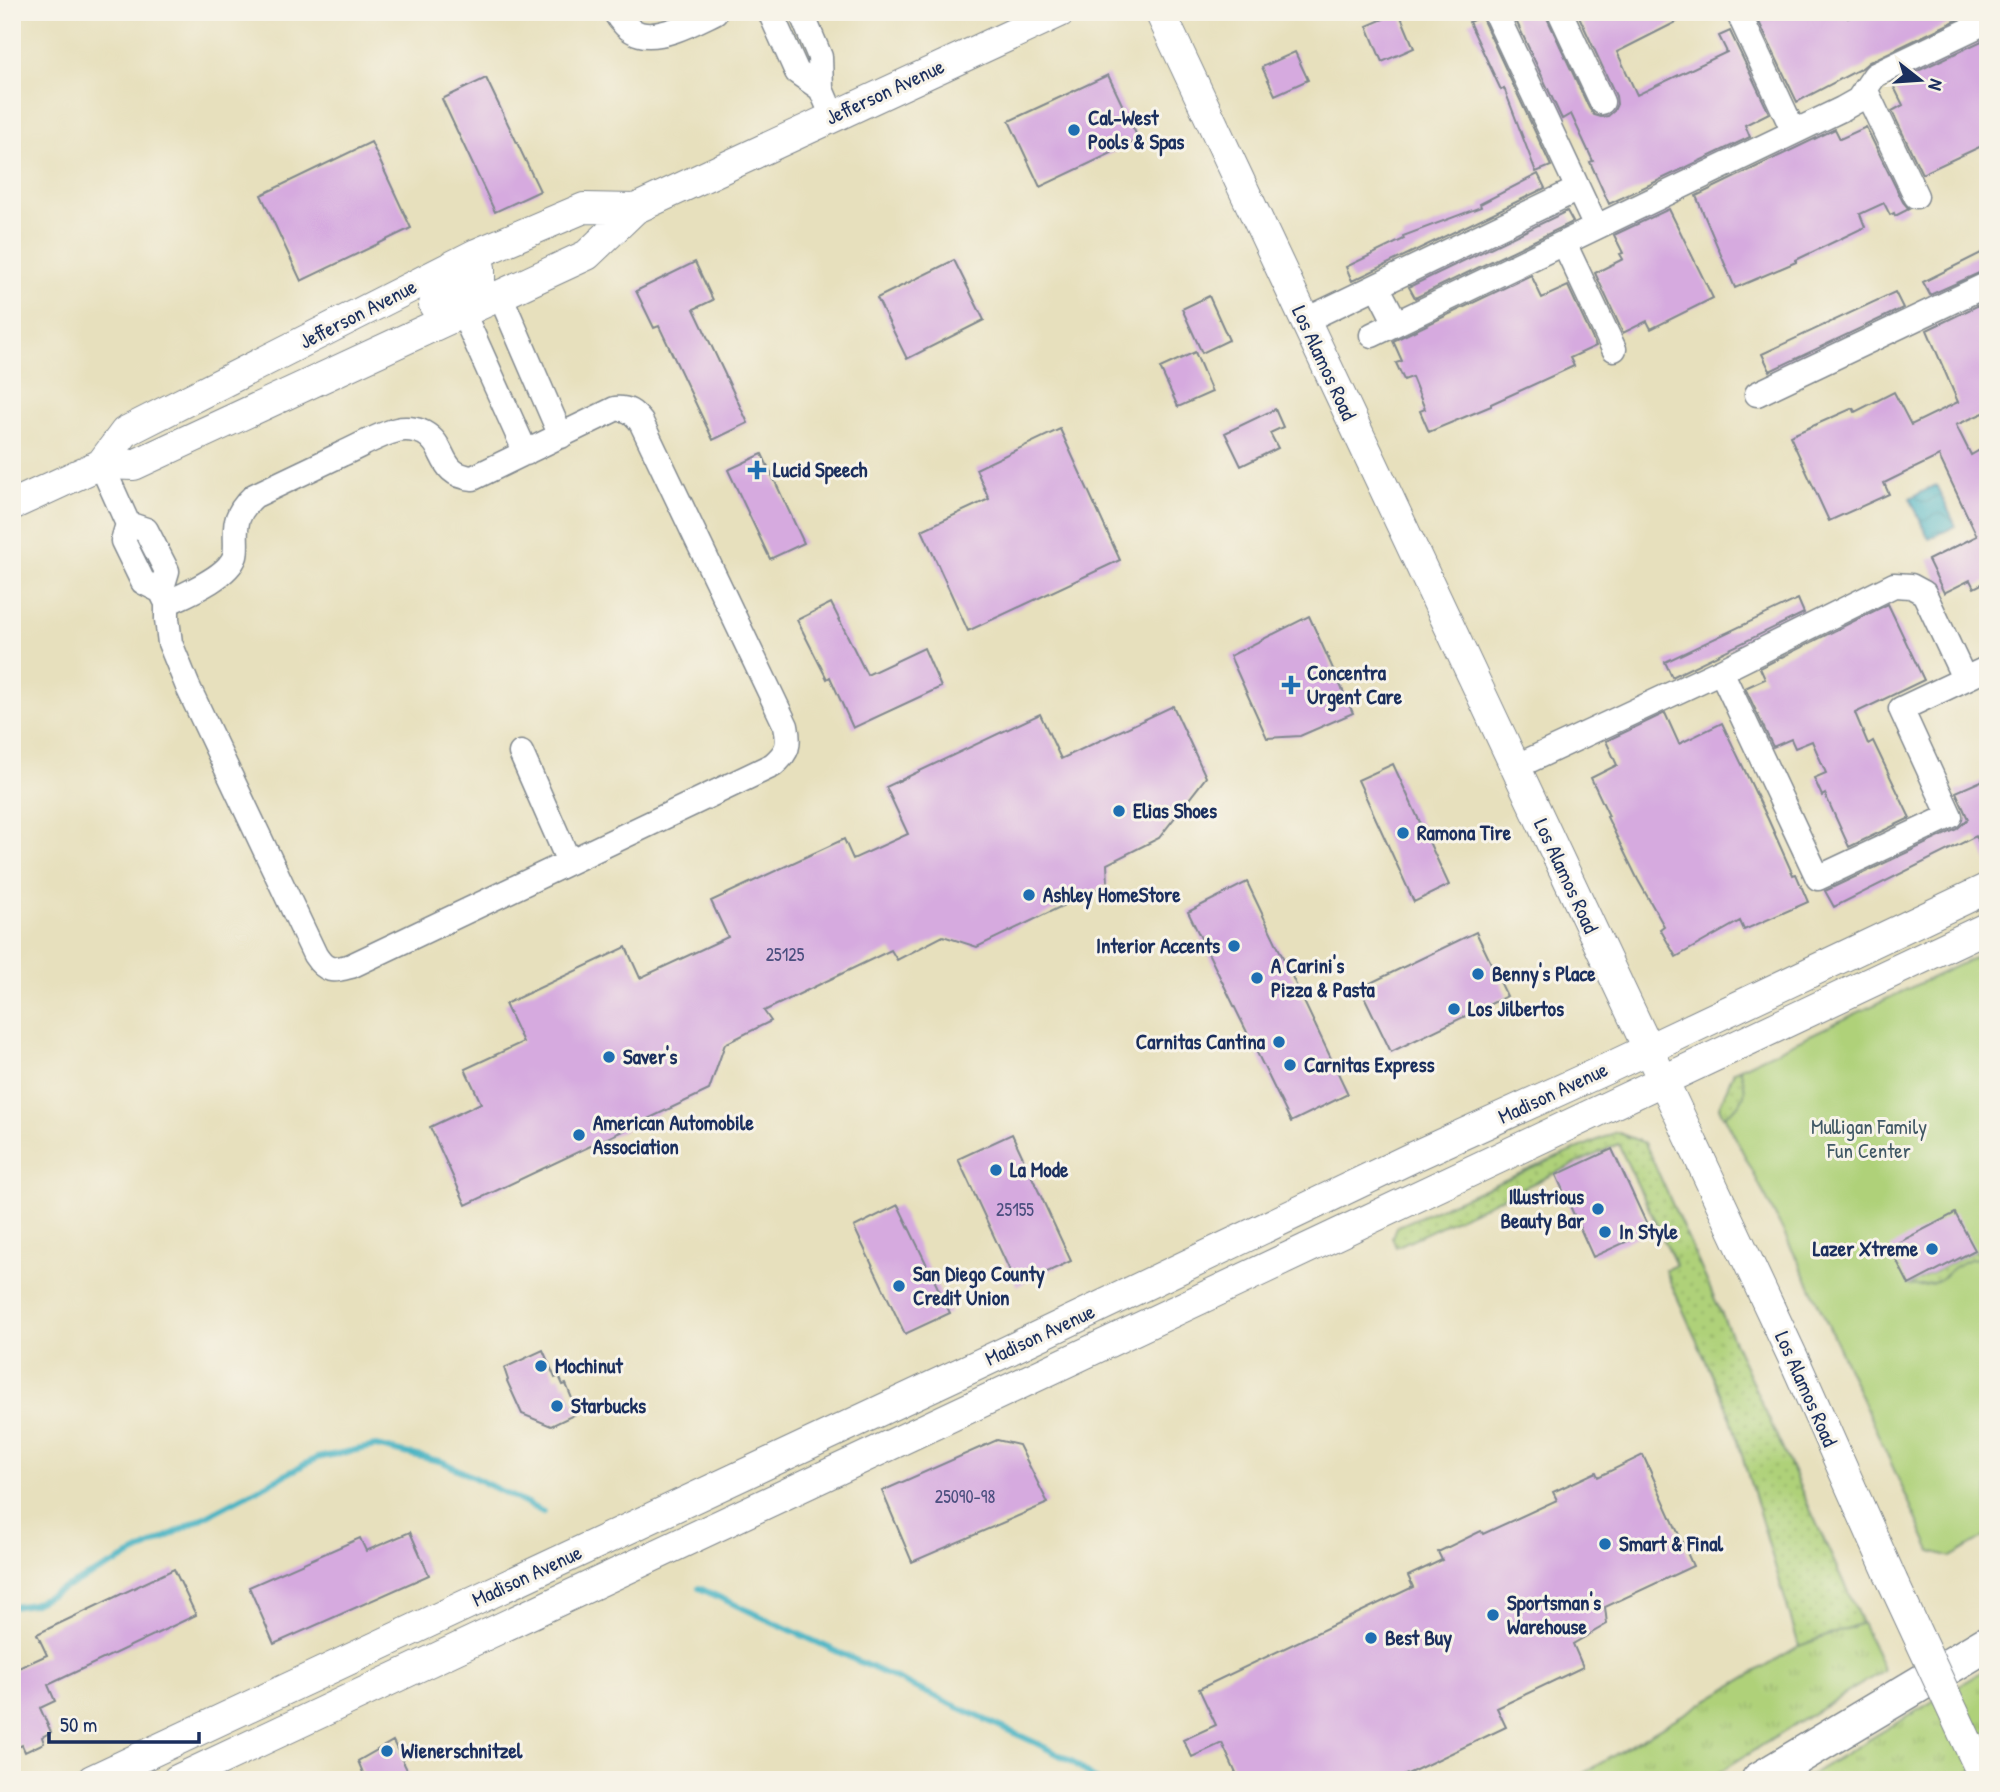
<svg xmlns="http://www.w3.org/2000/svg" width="2000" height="1792" font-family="'Patrick Hand',sans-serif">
  <defs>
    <pattern id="grass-tufts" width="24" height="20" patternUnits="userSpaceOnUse" patternTransform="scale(1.75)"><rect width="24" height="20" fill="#afd179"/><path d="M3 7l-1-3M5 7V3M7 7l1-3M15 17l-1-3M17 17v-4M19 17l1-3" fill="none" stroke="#96b46b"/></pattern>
    <pattern id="garden-dots" width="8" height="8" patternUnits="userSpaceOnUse" patternTransform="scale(1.75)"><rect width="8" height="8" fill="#afd179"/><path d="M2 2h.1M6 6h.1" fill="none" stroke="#96b46b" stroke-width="1.8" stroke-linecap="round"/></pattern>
    <pattern id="water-waves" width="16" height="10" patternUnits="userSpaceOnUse" patternTransform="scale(1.75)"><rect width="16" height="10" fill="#46b3c3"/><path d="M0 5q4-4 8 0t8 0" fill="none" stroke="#3a92a2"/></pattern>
  </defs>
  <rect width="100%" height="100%" fill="#f7f3e8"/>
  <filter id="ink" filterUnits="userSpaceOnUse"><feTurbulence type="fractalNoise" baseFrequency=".0143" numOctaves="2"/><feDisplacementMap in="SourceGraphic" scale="14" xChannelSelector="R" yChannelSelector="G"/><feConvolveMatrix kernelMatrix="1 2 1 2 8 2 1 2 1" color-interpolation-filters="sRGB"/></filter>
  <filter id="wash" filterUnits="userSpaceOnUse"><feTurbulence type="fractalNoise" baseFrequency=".00686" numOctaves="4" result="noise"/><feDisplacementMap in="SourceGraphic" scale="28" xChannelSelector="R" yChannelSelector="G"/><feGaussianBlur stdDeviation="1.57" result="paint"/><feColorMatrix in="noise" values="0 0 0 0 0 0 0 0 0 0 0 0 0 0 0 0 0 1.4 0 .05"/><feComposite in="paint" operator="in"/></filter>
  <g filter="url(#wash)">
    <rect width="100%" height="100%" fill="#e7e0bd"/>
    <!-- grass -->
    <path fill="url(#grass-tufts)" stroke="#65806c" stroke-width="2" d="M1862 1623 1884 1670 1706 1780H1572L1799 1646Z
      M1988 1668V1761L1957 1780H1802Z"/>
    <!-- park -->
    <path fill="#afd179" stroke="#65806c" stroke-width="2" d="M1988 951V1535L1951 1557 1931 1551 1809 1283 1720 1107 1734 1071Z"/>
    <!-- garden -->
    <path fill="url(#garden-dots)" stroke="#65806c" stroke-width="2" d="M1740 1069C1749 1093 1746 1103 1723 1116L1719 1107 1734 1071Z
      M1616 1132 1645 1143 1752 1382 1862 1623 1799 1646 1730 1415 1665 1270 1676 1265 1618 1144 1396 1247 1392 1237 1396 1227Z
      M1975 1250 1981 1258C1949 1257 1945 1293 1909 1285Z"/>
    <!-- water -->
    <path fill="url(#water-waves)" stroke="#307190" stroke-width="2" d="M1936 485 1956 526 1929 539 1910 498Z"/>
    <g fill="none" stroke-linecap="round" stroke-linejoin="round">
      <!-- stream -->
      <path stroke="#46b3c3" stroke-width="6" d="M699 1588 1036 1743 1073 1762 1096 1780
        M12 1607 32 1604 138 1552 317 1458 376 1446 443 1462 543 1512"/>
    </g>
    <g id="blocks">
      <!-- building -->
      <path fill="#d6aadf" d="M1399 12 1414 48 1382 62 1367 26Z
        M1512 12H1545L1547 18 1589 108 1594 115 1601 117 1608 116 1614 111 1617 104 1616 96 1577 12H1696L1617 52 1637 95 1727 52 1719 36 1730 31 1769 113 1745 125 1750 137 1609 204 1590 162 1593 161 1571 114 1562 119Z
        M1778 12H1845L1848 18 1860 12H1958L1961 18 1869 62 1862 68 1797 102 1759 22Z
        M1481 16 1482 18 1551 166 1536 172 1504 88 1501 90 1469 22Z
        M1988 38V143L1922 174 1892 111 1903 105 1892 83Z
        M1295 52 1308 80 1275 95 1262 67Z
        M1108 75 1139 140 1040 187 1009 121Z
        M486 78 540 191 495 212 442 99Z
        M1866 127 1903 202 1909 209 1895 216 1894 213 1890 215 1884 203 1860 214 1865 227 1796 260V262L1735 288 1696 196 1835 129 1840 139Z
        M371 142 411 228 301 281 261 195Z
        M1538 174 1545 188 1352 281 1346 267 1404 239 1403 236 1481 207 1480 204Z
        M1669 209 1713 298 1651 329 1647 321 1623 333 1595 273 1623 259 1620 254 1623 253 1614 235Z
        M1567 211 1573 222 1415 298 1409 287Z
        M1983 252 1988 261V269L1930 295 1923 282Z
        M954 260 984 320 907 359 877 298Z
        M695 262 713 300 694 309 748 423 713 440 659 326 654 328 636 291Z
        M1531 275 1542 298 1568 286 1596 346 1570 358 1574 366 1491 404V406L1429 432 1420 411 1425 409 1412 377 1404 380 1396 363 1402 361 1393 341Z
        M1895 292 1903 308 1770 371 1762 354Z
        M1209 296 1229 340 1202 353 1182 309Z
        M1983 303 1988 314V411L1956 425 1971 455 1980 450 1988 466V581L1974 588 1970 580 1944 593 1928 560 1977 536 1939 456 1884 483 1889 494 1829 521 1790 436 1853 408 1855 412 1894 392 1911 425 1958 402 1927 330Z
        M1195 352 1212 392 1178 407 1160 368Z
        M1275 409 1283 427 1270 433 1278 448 1241 466 1225 433Z
        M1060 429 1120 560 968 631 922 530 989 499 976 469Z
        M762 454 804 543 770 559 728 470Z
        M1798 599 1804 613 1672 677 1665 662Z
        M831 603 867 675 924 648 941 687 853 728 830 677 827 679 797 620Z
        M1888 604 1924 680 1855 713 1868 744 1873 741 1910 818 1849 847 1825 794 1822 796 1814 778 1826 773 1812 741 1795 748 1791 739 1773 747 1745 688 1765 679 1760 668Z
        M1309 616 1353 713 1300 736 1267 738 1230 656Z
        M1173 706 1206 777 1159 838 1107 864 1108 884 977 947 943 936 897 960 891 950 764 1011 771 1021 725 1044 709 1090 466 1205 430 1127 481 1103 465 1069 523 1042 505 1004 626 947 640 978 728 937 711 901 844 839 853 859 908 834 886 787 1040 714 1061 759Z
        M1665 713 1679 744 1722 723 1768 819 1793 875 1796 874 1808 902 1744 930 1740 921 1676 957 1660 929 1664 926 1638 880 1607 817 1609 816 1591 778 1617 765 1606 741Z
        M1393 764 1449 885 1414 902 1358 780Z
        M1988 778V864L1976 836 1834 907 1825 891 1957 829 1968 819 1956 792Z
        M1247 882 1348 1094 1291 1122 1188 912Z
        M1476 932 1507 996 1391 1052 1360 988Z
        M1012 1134 1071 1261 1017 1286 958 1159Z
        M1612 1149 1650 1231 1593 1257 1556 1175Z
        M898 1205 950 1313 905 1334 854 1227Z
        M1955 1213 1975 1250 1909 1285 1890 1247Z
        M543 1350 555 1378 559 1376 563 1385 566 1384 578 1413 551 1426 522 1414 507 1381 508 1380 504 1368Z
        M997 1440 1019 1445 1048 1503 912 1562 882 1491Z
        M1643 1455 1693 1566 1605 1607 1607 1624 1573 1644 1583 1667 1497 1708 1506 1727 1395 1780H1239L1222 1743 1192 1757 1183 1740 1216 1725 1199 1689 1413 1587 1408 1576 1442 1560 1438 1552 1481 1531 1483 1534 1557 1500 1553 1492 1596 1472 1598 1477Z
        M410 1532 429 1575 274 1644 249 1587 360 1538 366 1551Z
        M174 1569 196 1615 48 1685 55 1701 40 1708 51 1732 42 1737 44 1743 25 1752 22 1745 12 1750V1671L47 1655 37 1634Z
        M393 1741 412 1780H366L358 1761Z"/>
    </g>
  </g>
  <g filter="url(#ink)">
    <use href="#blocks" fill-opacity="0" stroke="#81888e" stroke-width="2"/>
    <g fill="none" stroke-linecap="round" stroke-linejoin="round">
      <!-- minor casing -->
      <g stroke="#81888e" stroke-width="27">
        <path id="minor" d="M615 12C620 21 629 31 640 34 662 40 696 21 715 12
          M770 12 797 72 821 89
          M801 12 820 57 821 89 833 117
          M1495 12 1596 227
          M1560 12 1602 102
          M1738 12 1794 132
          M1865 89 1916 196
          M1564 243 1614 349
          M1377 286 1396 323
          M500 295 561 436
          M463 313 526 453
          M1304 321 1578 189
          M1372 335 1842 109 1858 100 1875 75 1988 21
          M1757 394 1988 284
          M101 464 128 524 123 541 143 582 161 591 167 603V619L170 643 188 687 315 955C326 972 332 971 351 966L773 765C788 752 790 745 786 726L641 422C633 412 628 408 615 409L473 478C437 475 448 446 424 433 416 429 405 428 397 430 378 435 360 446 342 454 313 468 283 482 254 496 244 505 236 515 236 529 235 538 237 547 235 556 228 577 186 594 167 603
          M128 524 146 530 167 571 161 591
          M1721 671 1818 878 1950 816 1901 709 1988 668
          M521 753 569 862
          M1515 767 1721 671 1894 585 1911 586 1924 593 1964 678"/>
      </g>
      <!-- major casing -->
      <g stroke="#81888e" stroke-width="32">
        <path id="major" d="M1160 12 1677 1110 1796 1364 1892 1580
          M434 305 468 288 480 279V268L476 254
          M101 464 125 432 476 254 584 208 635 209
          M12 505 101 464 134 465 587 255 635 209 1060 12
          M92 1780 1003 1353 1415 1156 1604 1070 1988 888
          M177 1780 1018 1385 1988 927"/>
      </g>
      <!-- highway casing -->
      <g stroke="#81888e" stroke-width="38">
        <path id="highway" d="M1759 1780 1988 1643"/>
      </g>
      <!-- minor -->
      <use href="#minor" stroke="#fff" stroke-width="24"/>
      <!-- major -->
      <use href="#major" stroke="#fff" stroke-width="30"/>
      <!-- highway -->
      <use href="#highway" stroke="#fff" stroke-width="35"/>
      <!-- major-bridge casing -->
      <g stroke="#81888e" stroke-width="32" stroke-linecap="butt">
        <path id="major-bridge" d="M1892 1580 1985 1780"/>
      </g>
      <!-- major-bridge -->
      <use href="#major-bridge" stroke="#fff" stroke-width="30"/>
    </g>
  </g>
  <!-- markers -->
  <g fill="#1f6fb2" stroke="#f7f3e8" stroke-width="2.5">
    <circle cx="1074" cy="130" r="7"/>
    <path d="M753.5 459.5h7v7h7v7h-7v7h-7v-7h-7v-7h7z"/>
    <path d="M1287.5 674.5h7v7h7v7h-7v7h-7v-7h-7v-7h7z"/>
    <circle cx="1119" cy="811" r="7"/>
    <circle cx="1403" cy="833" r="7"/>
    <circle cx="1029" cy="895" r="7"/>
    <circle cx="1234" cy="946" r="7"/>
    <circle cx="1478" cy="974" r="7"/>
    <circle cx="1257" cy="978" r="7"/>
    <circle cx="1454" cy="1009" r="7"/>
    <circle cx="1279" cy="1042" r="7"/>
    <circle cx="609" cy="1057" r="7"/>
    <circle cx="1290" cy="1065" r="7"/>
    <circle cx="579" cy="1135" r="7"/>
    <circle cx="996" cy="1170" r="7"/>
    <circle cx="1598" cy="1209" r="7"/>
    <circle cx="1605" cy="1232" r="7"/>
    <circle cx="1932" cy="1249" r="7"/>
    <circle cx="899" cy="1286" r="7"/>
    <circle cx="541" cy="1366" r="7"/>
    <circle cx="557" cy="1406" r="7"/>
    <circle cx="1605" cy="1544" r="7"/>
    <circle cx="1493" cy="1615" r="7"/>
    <circle cx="1371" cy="1638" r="7"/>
    <circle cx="387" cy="1751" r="7"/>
  </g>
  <g text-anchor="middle" stroke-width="6" stroke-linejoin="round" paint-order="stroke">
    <!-- number labels -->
    <g font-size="18" fill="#4a4e7e">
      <text x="785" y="961">25125</text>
      <text x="1015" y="1216">25155</text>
      <text x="965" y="1503">25090-98</text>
    </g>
    <!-- street labels -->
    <g font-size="21" fill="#1b2f5e" stroke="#f7f3e8">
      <text transform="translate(885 92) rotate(-25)" y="7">Jefferson Avenue</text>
      <text transform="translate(358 314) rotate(-27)" y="7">Jefferson Avenue</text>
      <text transform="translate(1324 363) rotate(65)" y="7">Los Alamos Road</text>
      <text transform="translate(1566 876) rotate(65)" y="7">Los Alamos Road</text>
      <text transform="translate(1553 1093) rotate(-25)" y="7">Madison Avenue</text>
      <text transform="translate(1040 1335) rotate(-25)" y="7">Madison Avenue</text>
      <text transform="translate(1806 1389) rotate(66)" y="7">Los Alamos Road</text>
      <text transform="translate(527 1576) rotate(-25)" y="7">Madison Avenue</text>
    </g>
    <!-- poi labels -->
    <g font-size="21" font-weight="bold" fill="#1b2f5e" stroke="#f7f3e8" text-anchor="start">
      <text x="1088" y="125">Cal-West<tspan x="1088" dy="24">Pools &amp; Spas</tspan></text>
      <text x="773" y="477">Lucid Speech</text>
      <text x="1307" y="680">Concentra<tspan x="1307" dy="24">Urgent Care</tspan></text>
      <text x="1133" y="818">Elias Shoes</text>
      <text x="1417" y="840">Ramona Tire</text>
      <text x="1043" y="902">Ashley HomeStore</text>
      <text x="1220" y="953" text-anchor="end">Interior Accents</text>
      <text x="1271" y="973">A Carini's<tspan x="1271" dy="24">Pizza &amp; Pasta</tspan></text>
      <text x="1492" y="981">Benny's Place</text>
      <text x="1468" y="1016">Los Jilbertos</text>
      <text x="1265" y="1049" text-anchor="end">Carnitas Cantina</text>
      <text x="623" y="1064">Saver's</text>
      <text x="1304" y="1072">Carnitas Express</text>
      <text x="593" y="1130">American Automobile<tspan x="593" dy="24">Association</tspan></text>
      <text x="1010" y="1177">La Mode</text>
      <text x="1584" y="1204" text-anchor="end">Illustrious<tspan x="1584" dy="24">Beauty Bar</tspan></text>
      <text x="1619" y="1239">In Style</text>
      <text x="1918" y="1256" text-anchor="end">Lazer Xtreme</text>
      <text x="913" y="1281">San Diego County<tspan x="913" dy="24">Credit Union</tspan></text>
      <text x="555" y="1373">Mochinut</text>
      <text x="571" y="1413">Starbucks</text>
      <text x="1619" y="1551">Smart &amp; Final</text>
      <text x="1507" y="1610">Sportsman's<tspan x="1507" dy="24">Warehouse</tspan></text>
      <text x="1385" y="1645">Best Buy</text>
      <text x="401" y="1758">Wienerschnitzel</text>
    </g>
    <!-- park labels -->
    <g font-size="21" fill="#405865" stroke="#f7f3e8">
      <text x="1869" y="1134">Mulligan Family<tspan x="1869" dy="24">Fun Center</tspan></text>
    </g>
  </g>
  <!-- margin -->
  <rect width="2000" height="1792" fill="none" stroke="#f7f3e8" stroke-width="42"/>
  <!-- north arrow -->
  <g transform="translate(1920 80) rotate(107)" stroke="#f7f3e8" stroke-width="5" paint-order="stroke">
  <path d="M0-5L12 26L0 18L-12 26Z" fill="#1b2f5e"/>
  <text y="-10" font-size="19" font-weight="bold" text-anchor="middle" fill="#1b2f5e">N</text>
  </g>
  <!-- scale -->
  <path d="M49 1732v10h150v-10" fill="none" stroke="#1b2f5e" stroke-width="3.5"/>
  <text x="60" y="1732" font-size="21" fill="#1b2f5e" stroke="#f7f3e8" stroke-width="5" paint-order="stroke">50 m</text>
</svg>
